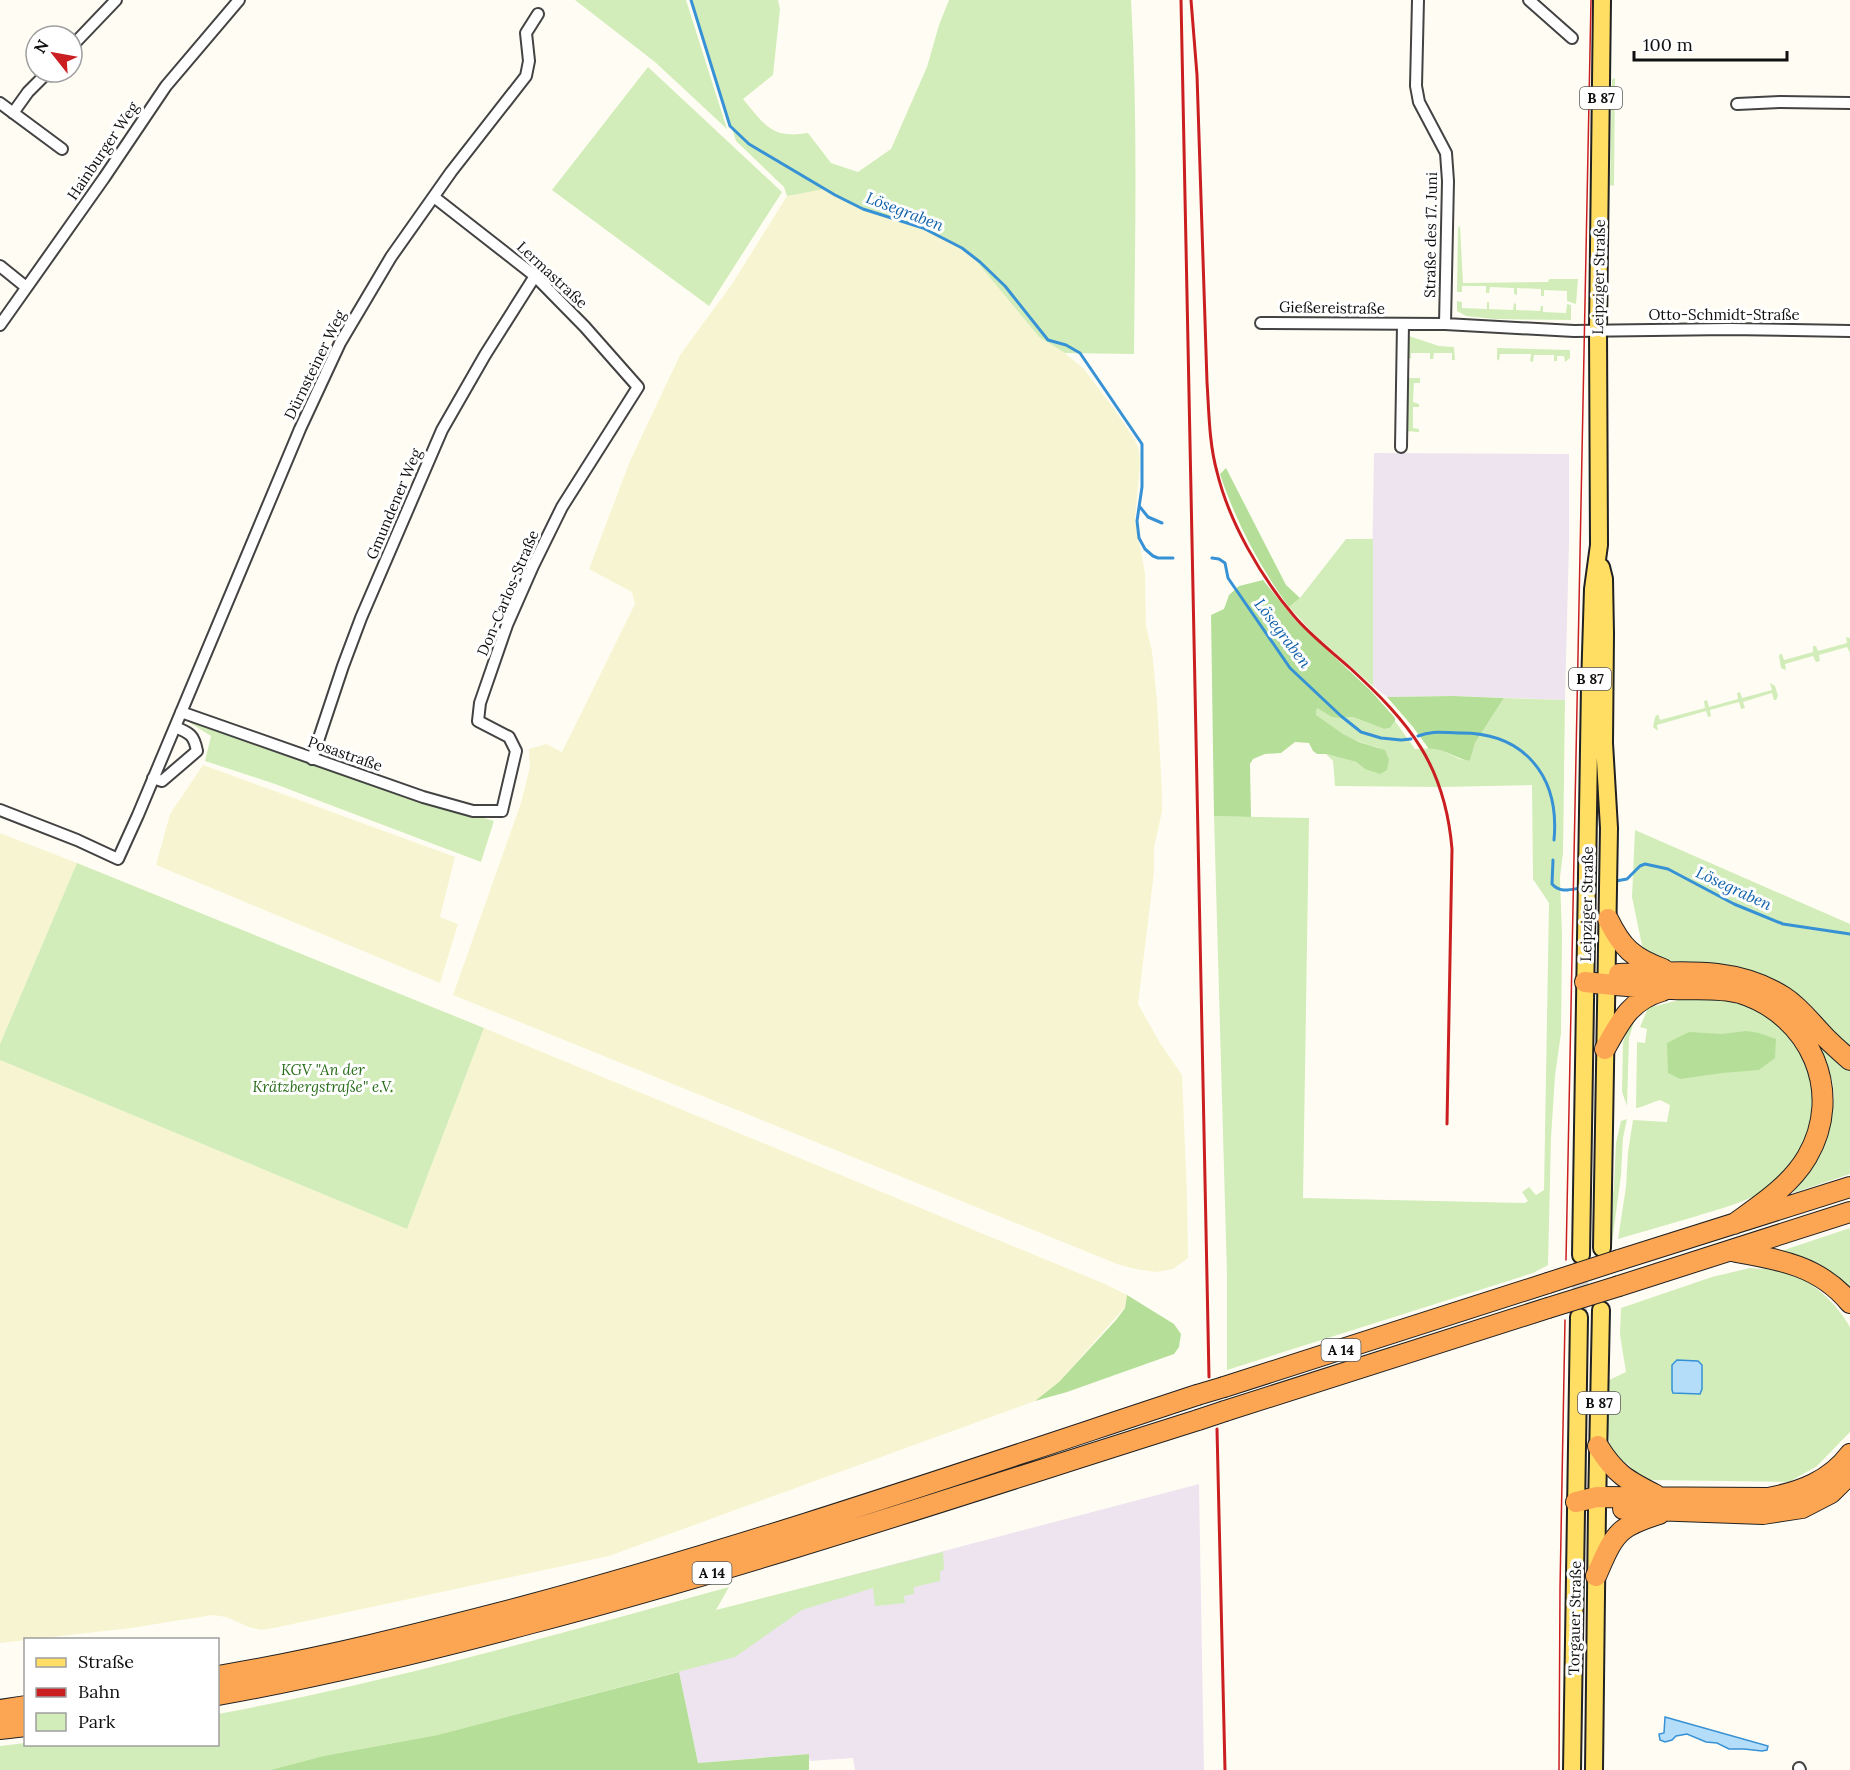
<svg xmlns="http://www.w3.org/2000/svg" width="1850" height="1770" font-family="Lora,serif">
  <rect width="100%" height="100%" fill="#fffdf3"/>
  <!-- industrial -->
  <path fill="#eee4ef" d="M1374 453 1569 454V544L1565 700 1453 696 1387 697 1373 686 1372 572Z
    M1199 1484 1204 1770H855L853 1758 810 1761 808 1754 698 1763 679 1672 715 1611Z"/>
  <!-- farmland -->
  <path fill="#f7f5d1" d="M824 188 859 206 921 227 946 239 973 257 1039 337 1065 353 1084 369 1114 409 1135 440 1139 450 1140 462 1135 520 1145 573 1146 626 1152 651 1157 701 1162 791V811L1154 848V872L1138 1004 1160 1043 1182 1075 1187 1194 1188 1258 1173 1269 1156 1272 1135 1269 1117 1264 453 995 521 803 530 767 529 749 546 744 562 752 635 604 632 592 589 569 630 461 680 355 732 284 787 196Z
    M203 765 455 857 440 917 458 924 440 983 156 865 170 814Z
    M0 833 77 863 0 1044Z
    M484 1028 1105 1284 1127 1295 1125 1307 1059 1382 1035 1401 609 1556 274 1628 261 1630 249 1627 226 1617 213 1615 131 1628 0 1643V1060L407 1229Z"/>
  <!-- green -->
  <path fill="#d2edb9" d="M575 0H686L727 129 655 62Z
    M691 0H778L780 9 773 75 743 99C765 125 771 139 808 133L831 163 858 172 891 149 927 67 939 25 949 0H1131C1138 118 1135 236 1134 354L1065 353 1039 337 973 257 946 239 921 227 859 206 824 189 787 196 784 187 736 141Z
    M648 67 782 192 709 306 552 190Z
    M1615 78 1614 186 1610 185 1612 79Z
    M1460 226 1463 283 1548 282 1549 279H1578L1576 304 1567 301V291L1544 290V296H1541V289L1517 288V295L1514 294V288L1490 287 1489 293H1486V286H1462V292H1457L1458 228Z
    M1457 301 1462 302V308L1487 309V302H1489V309L1513 310 1514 303 1516 304V310L1540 311 1541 306H1543V312L1566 313 1567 304 1571 305V320L1494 319 1466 316 1457 311Z
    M1409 336 1439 346 1454 347 1455 360H1452V353H1434L1433 359H1430V353H1411V359L1405 355 1406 339Z
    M1497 348 1570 350V358L1565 362 1564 356H1557V361H1554V355H1534L1533 362 1530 361 1531 354H1500L1499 361 1497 359Z
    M1405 378H1420V383H1414L1413 402 1419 404V407H1413V428L1419 429V432L1405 431Z
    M1346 539H1373V686L1313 633 1289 607 1300 598Z
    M1846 637 1850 638V653L1847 647 1819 655 1820 661 1816 662 1813 656 1785 664 1786 670 1781 668 1779 656 1780 654H1782L1784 660 1813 652V646H1816L1818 651 1847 643Z
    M1770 683 1775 686 1778 696 1776 700H1774L1772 693 1743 702 1745 708 1741 709 1739 702 1710 710 1711 716 1708 717 1706 711 1657 725 1658 731 1653 727 1655 717 1658 714 1660 720 1705 708 1704 701 1707 700 1709 707 1738 699 1737 693 1740 692 1742 698 1772 690Z
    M1504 698 1565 700 1563 853 1560 877 1562 937 1561 1033 1555 1076 1551 1138 1548 1265 1533 1273 1227 1370V1275L1214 816 1309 818 1303 1198 1525 1203 1528 1201 1522 1192 1529 1187 1536 1195 1544 1190 1549 903 1533 879 1532 785 1440 787 1335 786 1333 761 1326 754 1356 762 1365 769 1380 748C1356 742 1334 732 1316 715L1317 708 1340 718 1353 717 1384 729 1390 728 1395 721 1415 749 1436 748 1460 759 1470 761 1475 743Z
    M192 718 364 783 494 821 481 862 275 784 205 761 211 736 190 723Z
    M1635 830 1850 924V1051L1739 971 1717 964 1664 961 1644 955 1632 897Z
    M77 863 484 1028 407 1229 0 1060V1044Z
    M1700 997C1727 999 1751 1004 1773 1019 1827 1057 1822 1142 1776 1182 1756 1200 1722 1208 1697 1216 1671 1224 1644 1231 1618 1239L1626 1187 1628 1152 1633 1120 1667 1122 1670 1105 1660 1100C1651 1102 1645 1107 1636 1108L1637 1042 1645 1043 1647 1029 1640 1027 1648 1008 1683 999Z
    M1636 1015 1629 1038 1627 1106 1622 1092 1623 1043 1628 1027Z
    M1817 1041 1850 1071V1174L1793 1193C1799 1184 1808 1176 1813 1167 1828 1144 1839 1103 1831 1076 1828 1064 1822 1053 1817 1041Z
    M1627 1119 1623 1138 1621 1175 1612 1243 1607 1244 1614 1186 1616 1143 1621 1121Z
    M1850 1228V1290C1826 1269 1812 1259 1781 1251Z
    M1750 1268C1761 1269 1776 1269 1787 1272 1814 1282 1836 1303 1850 1327V1432L1817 1466 1789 1482 1649 1480 1635 1472 1627 1463 1620 1468 1610 1446 1607 1426V1381L1626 1372 1620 1335 1621 1308 1712 1277Z
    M943 1552 944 1569 940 1572V1581L914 1587V1594L904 1596 905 1603 875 1606 873 1588 802 1610 735 1657 437 1735 323 1756 270 1770H0V1746L25 1743 26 1744H218V1714C390 1682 559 1634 729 1587L716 1610Z"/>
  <!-- forest -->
  <path fill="#b5df98" d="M1226 468 1286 585 1300 598 1289 607C1259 566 1236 522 1220 474Z
    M1263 580 1295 620 1371 691 1395 718V721L1390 728 1384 729 1353 717 1340 718 1332 717 1317 708 1316 715 1343 734 1359 742 1385 750 1389 760 1387 770 1380 774 1365 769 1356 762 1326 754H1317L1313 751 1309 743 1295 742 1281 753 1265 754 1253 759 1250 764 1251 817 1214 816 1211 615 1224 609 1229 595 1239 586Z
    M1453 696 1504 698 1475 743 1470 761C1456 759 1442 747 1429 749L1413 727 1387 697Z
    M1746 1031 1759 1033 1776 1039 1775 1058 1759 1070 1722 1073 1680 1079 1668 1073 1667 1043 1689 1032 1722 1034Z
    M1127 1295 1174 1324 1181 1334 1179 1347 1174 1354 1067 1392 1035 1401 1059 1382 1116 1320 1125 1308Z
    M679 1672 698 1763 809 1754V1770H270L323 1756 437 1735Z"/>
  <!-- water -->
  <path fill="#b4ddfa" stroke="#3791d5" stroke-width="1.5" d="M1677 1360 1698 1361 1702 1365V1389L1700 1394 1673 1393 1672 1390V1365Z
    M1665 1717 1768 1746 1767 1750 1762 1751 1744 1749H1729L1717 1743 1706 1742 1687 1734 1676 1736 1672 1740 1665 1742 1660 1740 1659 1734 1664 1733Z"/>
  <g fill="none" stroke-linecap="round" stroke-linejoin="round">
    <!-- stream -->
    <path stroke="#3791d5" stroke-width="3" d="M691 0 730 126 749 144 835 195 863 209 923 228 962 248 980 262 1005 286 1048 340 1066 345 1080 353 1142 444V487L1137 521 1139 538 1145 549 1153 556 1158 558H1173
      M1140 507 1148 517 1162 523
      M1212 558 1219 559 1225 563 1228 578 1290 668 1341 716 1361 732 1381 738 1401 740 1411 739
      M1418 736C1433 730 1444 733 1459 733 1524 732 1560 776 1554 840
      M1553 860 1552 884C1560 893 1569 890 1580 888
      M1616 881 1627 879 1640 866 1645 864 1668 869 1734 904 1783 924 1850 934"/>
    <!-- primary-tunnel -->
    <path stroke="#dbd9d1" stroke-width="16" stroke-dasharray="16 8" stroke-linecap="butt" d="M1579 1317 1581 1262"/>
    <!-- minor casing -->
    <g stroke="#434343" stroke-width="14">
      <path id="minor" d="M1418 0 1416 86 1419 102 1446 153 1448 181 1445 324
        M1529 0 1572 38
        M72 46 116 0
        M0 103 62 149
        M1737 104 1780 102 1850 103
        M13 113 28 92 48 72
        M0 266 26 287
        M1261 323 1445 324 1574 331 1729 329 1850 331
        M0 325 104 178 166 86 239 0
        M1401 447 1403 324
        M181 712 423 797 473 811H502L516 751 509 737 478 721 480 703 507 625 533 566 562 507 638 387 585 327 535 276 434 197
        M312 759 343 666 361 618 442 430 485 355 535 276
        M153 778 162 781 197 751C194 735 190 733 175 727
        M0 810 77 840 118 859 138 815 300 429 340 343 391 257 451 172 526 76 529 61 526 33 538 14
        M1799 1768 1800 1770"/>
    </g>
    <!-- primary casing -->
    <g stroke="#212121" stroke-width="20">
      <path id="primary" d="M1601 567 1604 579 1605 634 1604 743 1609 828 1602 1248
        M1581 1255 1590 686 1593 589 1599 545 1598 330 1602 0
        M1572 1770 1579 1317
        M1594 1770 1597 1508 1601 1310"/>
    </g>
    <!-- motorway casing -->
    <g stroke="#212121" stroke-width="22">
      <path id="motorway" d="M1608 919C1622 948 1633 958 1663 969
        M1619 974C1676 973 1733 964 1784 997 1801 1008 1812 1024 1826 1038 1834 1046 1842 1053 1850 1060
        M1585 982C1614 985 1643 988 1672 989 1694 990 1718 987 1740 993 1810 1015 1845 1092 1807 1157 1790 1186 1760 1205 1734 1224
        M1605 1049C1620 1022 1630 1000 1662 991
        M1731 1251C1777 1259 1819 1265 1850 1303
        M1619 1260 1850 1187
        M1619 1286 1850 1212
        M1224 1387 1548 1283
        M1225 1411 1548 1308
        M1598 1446C1615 1474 1628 1481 1656 1495
        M1576 1502 1597 1497 1768 1498C1800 1492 1830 1481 1850 1454
        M1623 1509 1763 1514 1802 1508 1831 1493 1850 1474
        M1596 1576C1603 1561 1610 1540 1623 1530 1633 1522 1647 1518 1659 1514
        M218 1676C320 1659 422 1633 522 1607 750 1546 973 1469 1197 1395
        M218 1695C323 1676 428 1651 532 1623 756 1564 976 1490 1198 1420
        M0 1710 26 1706
        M0 1729 26 1726"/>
    </g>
    <!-- minor -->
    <use href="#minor" stroke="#fff" stroke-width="10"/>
    <!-- primary -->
    <use href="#primary" stroke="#ffde63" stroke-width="16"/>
    <!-- motorway -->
    <use href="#motorway" stroke="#fca654" stroke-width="20"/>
    <!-- tram -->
    <path stroke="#ca1e21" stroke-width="1.5" d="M1566 1260 1591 0
      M1559 1770 1560 1589 1565 1320"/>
    <!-- rail -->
    <path stroke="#ca1e21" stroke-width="3" d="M1181 0 1209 1377
      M1191 0 1197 75 1207 382C1209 412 1209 443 1217 472 1229 522 1261 577 1294 616 1310 635 1331 651 1350 668 1410 723 1445 765 1452 849L1447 1124
      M1217 1429 1225 1770"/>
    <!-- motorway-bridge casing -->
    <g stroke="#212121" stroke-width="22" stroke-linecap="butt">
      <path id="motorway-bridge" d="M1548 1283 1619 1260
        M1548 1308 1619 1286
        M1197 1395 1224 1387
        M1198 1420 1225 1411"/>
    </g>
    <!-- motorway-bridge -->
    <use href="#motorway-bridge" stroke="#fca654" stroke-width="20"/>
  </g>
  <g text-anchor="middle" stroke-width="6" stroke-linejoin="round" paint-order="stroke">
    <!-- shield labels -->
    <g fill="#fff" stroke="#585858" stroke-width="1.5">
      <rect x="1580" y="87" width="42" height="22" rx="4.5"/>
      <rect x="1569" y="668" width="42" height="22" rx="4.5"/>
      <rect x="1321.5" y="1339" width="39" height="22" rx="4.5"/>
      <rect x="1578" y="1392" width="42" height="22" rx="4.5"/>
      <rect x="692.5" y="1562" width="39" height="22" rx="4.5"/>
    </g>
    <g font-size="14" font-weight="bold" fill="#101010">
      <text x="1601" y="103">B 87</text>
      <text x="1590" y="684">B 87</text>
      <text x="1341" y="1355">A 14</text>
      <text x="1599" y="1408">B 87</text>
      <text x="712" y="1578">A 14</text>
    </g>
    <!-- street labels -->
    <g font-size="15" fill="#101010" stroke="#fff">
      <text transform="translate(103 151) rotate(-56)" y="5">Hainburger Weg</text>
      <text transform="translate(1431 235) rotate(-89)" y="5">Straße des 17. Juni</text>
      <text transform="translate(552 275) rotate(43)" y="5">Lermastraße</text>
      <text transform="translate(1599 277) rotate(-89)" y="5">Leipziger Straße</text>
      <text transform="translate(1332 308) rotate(1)" y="5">Gießereistraße</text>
      <text x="1724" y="320">Otto-Schmidt-Straße</text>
      <text transform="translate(315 365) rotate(-64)" y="5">Dürnsteiner Weg</text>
      <text transform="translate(394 504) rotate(-67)" y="5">Gmundener Weg</text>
      <text transform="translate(508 593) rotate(-67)" y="5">Don-Carlos-Straße</text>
      <text transform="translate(345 754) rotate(19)" y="5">Posastraße</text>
      <text transform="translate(1587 904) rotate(-89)" y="5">Leipziger Straße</text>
      <text transform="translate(1575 1618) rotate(-89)" y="5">Torgauer Straße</text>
    </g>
    <!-- park labels -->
    <g font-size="15" font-style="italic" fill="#296d1b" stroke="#fff">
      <text x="323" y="1075">KGV "An der<tspan x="323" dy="17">Krätzbergstraße" e.V.</tspan></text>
    </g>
    <!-- water labels -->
    <g font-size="16" font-style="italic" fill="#1062ab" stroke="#fff">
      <text transform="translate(905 211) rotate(21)" y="6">Lösegraben</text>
      <text transform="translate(1283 633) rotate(53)" y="6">Lösegraben</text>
      <text transform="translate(1734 888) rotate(25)" y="6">Lösegraben</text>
    </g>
  </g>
  <!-- legend -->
  <rect x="24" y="1638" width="195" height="108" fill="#ffffff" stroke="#9f9f9f" stroke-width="1.5"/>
  <rect x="36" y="1658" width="30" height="9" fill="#ffde63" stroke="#9f9f9f" stroke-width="1.5"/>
  <text x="78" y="1668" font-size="18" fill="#101010">Straße</text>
  <rect x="36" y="1688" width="30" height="9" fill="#ca1e21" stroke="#9f9f9f" stroke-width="1.5"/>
  <text x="78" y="1698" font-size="18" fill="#101010">Bahn</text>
  <rect x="36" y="1713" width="30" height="18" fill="#d2edb9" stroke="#9f9f9f" stroke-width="1.5"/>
  <text x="78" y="1728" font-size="18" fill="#101010">Park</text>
  <!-- north arrow -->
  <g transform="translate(54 54) rotate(301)"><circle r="28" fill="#ffffff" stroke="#9f9f9f" stroke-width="1.5"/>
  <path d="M0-4.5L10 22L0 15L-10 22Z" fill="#ca1e21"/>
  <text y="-9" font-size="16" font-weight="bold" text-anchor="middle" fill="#101010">N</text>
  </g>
  <!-- scale -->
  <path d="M1634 51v9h153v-9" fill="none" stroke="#101010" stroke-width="3"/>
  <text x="1643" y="51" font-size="18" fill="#101010" stroke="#ffffff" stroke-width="4.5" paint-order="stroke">100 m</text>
</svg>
